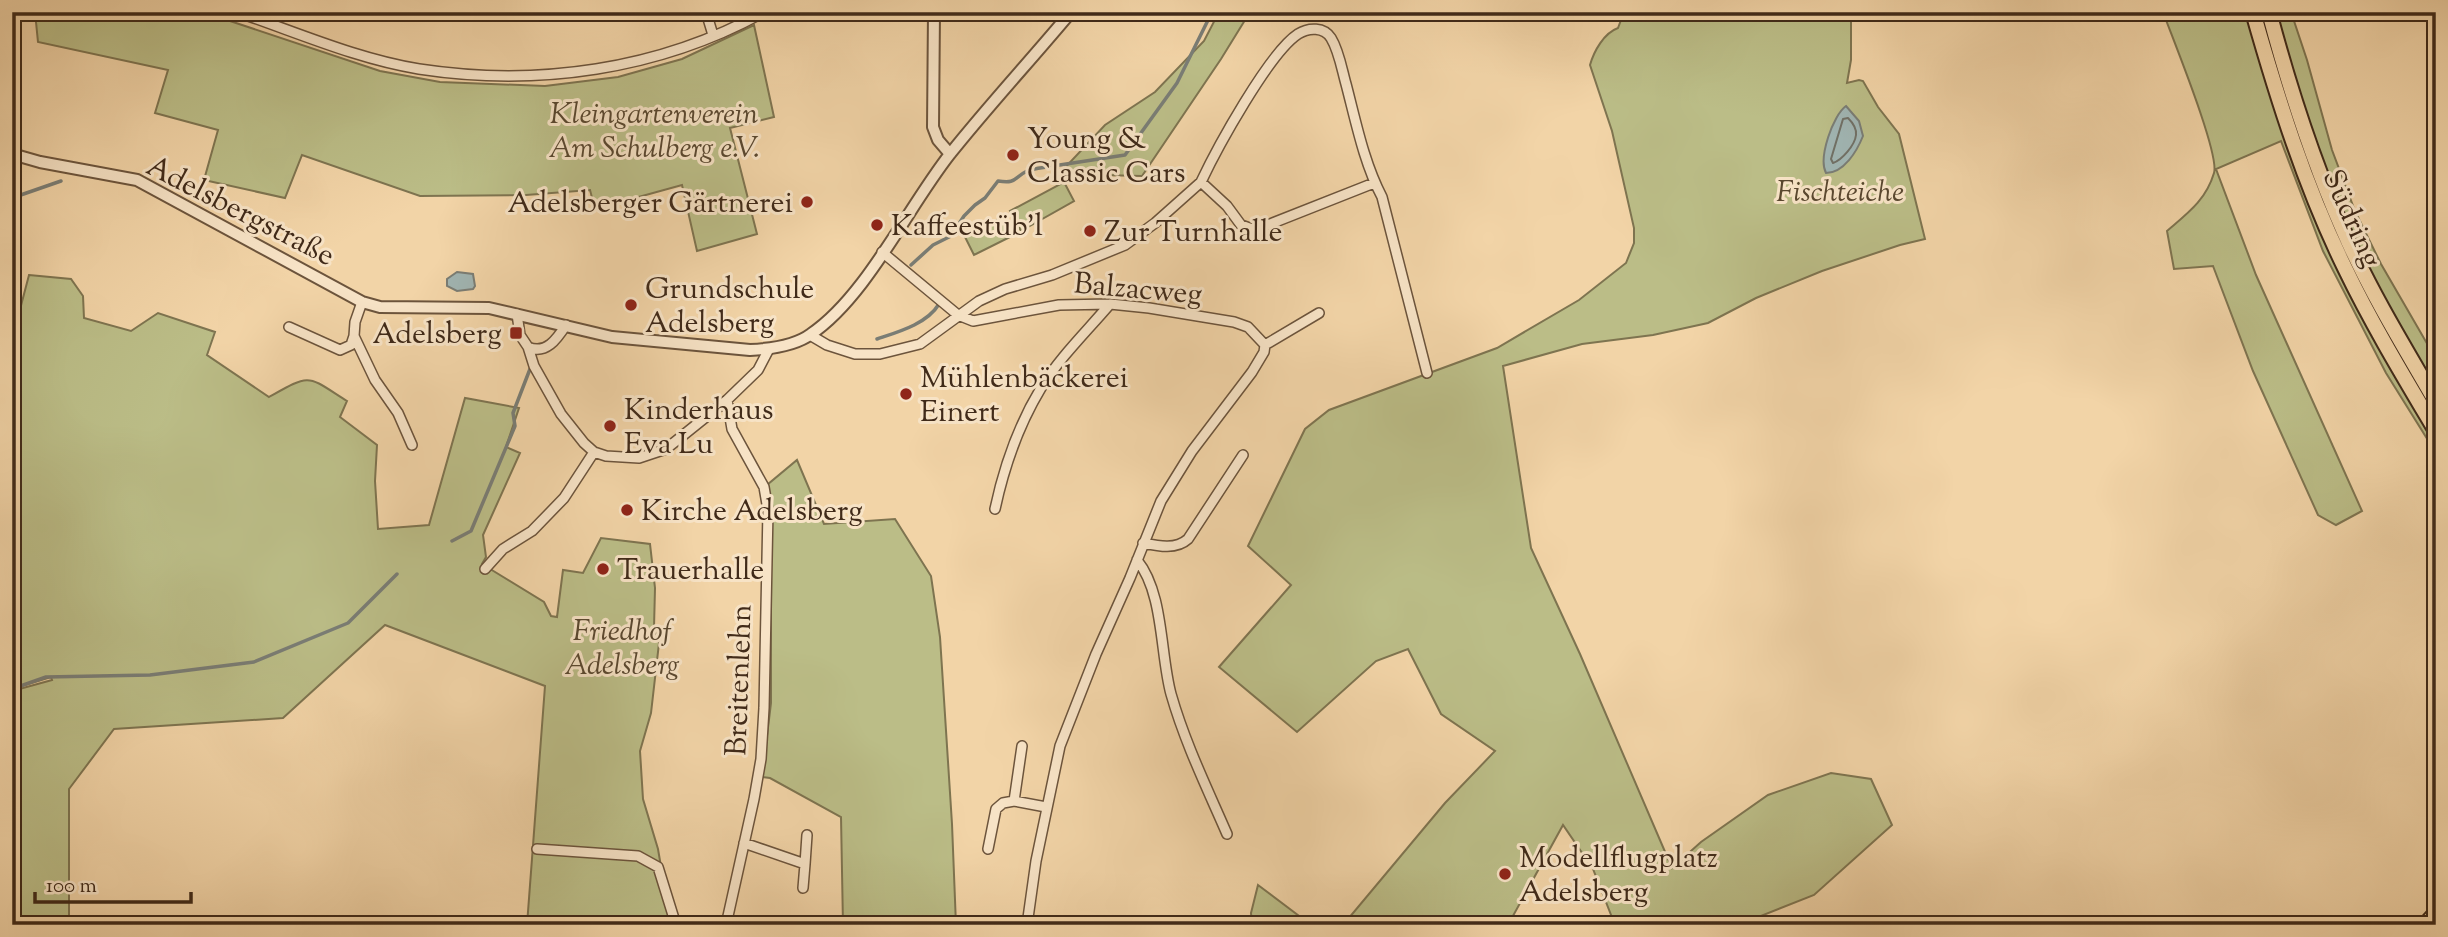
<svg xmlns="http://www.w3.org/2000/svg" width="2448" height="937" font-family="'Sorts Mill Goudy',serif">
  <rect width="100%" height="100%" fill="#f2d4a7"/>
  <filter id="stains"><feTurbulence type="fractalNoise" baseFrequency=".00286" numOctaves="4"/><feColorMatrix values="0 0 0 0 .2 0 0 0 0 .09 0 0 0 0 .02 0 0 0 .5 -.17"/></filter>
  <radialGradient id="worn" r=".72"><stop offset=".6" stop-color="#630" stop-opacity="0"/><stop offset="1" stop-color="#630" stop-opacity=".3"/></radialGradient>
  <!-- green -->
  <path fill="#bbbd87" stroke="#7e7450" stroke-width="2" d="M35 12H203L380 71 440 82 545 86 618 77 682 59 754 25 774 117 730 128 757 234 697 251 682 185 595 209 590 190 526 195 420 196 302 155 285 198 204 180 218 130 155 113 168 70 38 42Z
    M1219 12H1250L1221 59 1142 176 1059 174 1105 125 1155 92 1204 41Z
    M1624 12H1851V60L1847 83 1859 80 1863 81 1878 107 1899 134 1925 239 1900 245 1822 271 1756 298 1708 323 1653 335 1582 344 1503 366 1531 548 1580 654 1672 868 1701 842 1768 795 1831 773 1871 779 1892 825 1814 895 1753 919 1747 925H1615L1593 869 1563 825 1508 925H1343L1445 803 1495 751 1441 714 1408 649 1376 661 1297 732 1219 667 1291 585 1248 546 1305 429 1329 410 1497 348 1579 300 1626 263 1634 243V228L1612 131 1590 65C1594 51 1604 33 1618 28Z
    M2163 12H2248L2374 337 2436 441V453L2386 373 2323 251 2281 141 2216 169 2256 275 2362 511 2336 525 2318 515 2253 371 2213 266 2174 269 2167 231C2188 213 2206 200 2214 173 2220 154 2172 37 2163 12Z
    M2275 12H2291L2307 60 2332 150 2355 211 2381 264 2436 359V389C2414 351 2391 312 2371 273 2328 191 2298 101 2275 12Z
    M1064 182 1074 201 1021 231 1010 211Z
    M1004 216 1014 235 974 255 965 237Z
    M29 275 71 279 83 296 84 318 131 331 158 313 215 332 207 355 269 397C312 373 306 375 347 401L340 417 377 445 375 481 378 529 429 525 465 398 519 408 506 447 520 453 483 535 486 557 482 564 544 602 551 616 557 617 563 570 583 573 601 538 650 544 655 588 654 628 659 643 651 713 640 751 643 799 658 849 671 925H527L545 686 385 625 283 718 114 729 69 789V925H12V691L52 680 51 677 12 689V318L18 317Z
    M797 460 824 524 895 519 931 576 940 637 952 824 956 925H843L841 817 770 778 762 777 771 703V510L767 485Z
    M1258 885 1311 925H1252L1251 913Z"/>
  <!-- water -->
  <path fill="#a0b5b3" stroke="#7a7d75" stroke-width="2" d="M1846 106 1859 121 1863 136C1857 151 1844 173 1826 173 1818 158 1833 115 1846 106Z
    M457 272 473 274 475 286 473 289 457 291 447 286V279Z"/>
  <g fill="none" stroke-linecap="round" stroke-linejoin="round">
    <!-- shore -->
    <path stroke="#707066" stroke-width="2" d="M1848 118C1852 122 1857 128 1856 135 1855 145 1842 160 1833 163L1831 159 1843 119Z"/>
    <!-- stream -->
    <path stroke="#7a7d75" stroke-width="3.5" d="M12 198 61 181
      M911 265 933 245 951 236 964 216 975 205 985 198 998 181C1017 184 1013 178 1027 171 1031 169 1035 169 1040 168L1125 155 1177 83 1212 12
      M877 339C898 332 927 324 939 304
      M452 541 471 531 515 426 513 413 530 369
      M12 689 46 677 150 675 254 662 348 623 397 574"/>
    <!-- minor casing -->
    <g stroke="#6c543c" stroke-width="12">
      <path id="minor" d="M237 12C296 32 357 59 419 69 537 87 659 70 764 12
        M706 12 713 35
        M1201 182C1217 148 1269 53 1298 34 1309 27 1324 27 1331 38 1339 51 1342 70 1346 84 1356 122 1364 163 1382 197L1427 373
        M882 252 958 315 973 321 1059 305 1110 304 1149 308 1234 322 1248 327 1265 345 1264 352 1252 372 1192 451 1161 501 1130 578 1096 654 1060 746 1036 861 1027 925
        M362 302 355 322 354 336 375 380 398 413 412 445
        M517 314 520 335 528 347 534 366 561 414 584 443 594 452 606 456 639 458 666 449 727 400 758 370 769 349
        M289 327 340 350 351 345 354 336
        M810 335 827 345 855 354H880L920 344 979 301 1005 289 1052 275 1125 245 1155 223 1201 182 1227 206 1241 225 1255 230 1374 183
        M1265 345 1319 313
        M528 347C546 355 557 339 566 325
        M995 509C1004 467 1018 426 1041 388 1060 357 1087 331 1110 304
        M1143 543C1158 546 1176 550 1188 539L1243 455
        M1137 560C1164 593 1160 654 1171 694 1185 743 1207 788 1227 834
        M485 569 503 549 532 531 564 498 594 452
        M1022 746 1014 801 1046 807
        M744 843 805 864 803 888
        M537 849 638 856 658 867 676 925
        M988 849 996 809 1003 803 1014 801
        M805 864 807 835
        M726 925 754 799 761 759 764 708 768 510 764 487 732 429 727 400"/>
    </g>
    <!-- tertiary casing -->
    <g stroke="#6c543c" stroke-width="14">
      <path id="tertiary" d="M934 12 933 127 938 140 950 154
        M12 154 40 162 137 180 362 302 380 307 489 308 612 337 750 350C770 349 795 346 811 334 866 297 908 207 950 154 989 105 1031 60 1071 12"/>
    </g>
    <!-- primary casing -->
    <g stroke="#402a19" stroke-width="18">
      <path id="primary" d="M2253 12C2278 100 2305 186 2345 268 2372 324 2404 377 2436 431
        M2269 12C2290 91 2315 169 2349 243 2374 298 2406 350 2436 402
        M2425 925 2436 913"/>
    </g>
    <!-- minor -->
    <use href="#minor" stroke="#f7e3c6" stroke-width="9"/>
    <!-- tertiary -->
    <use href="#tertiary" stroke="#f7e3c6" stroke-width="10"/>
    <!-- primary -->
    <use href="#primary" stroke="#f2d4a7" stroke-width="14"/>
  </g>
  <!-- markers -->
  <g fill="#8f2418" stroke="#f7e3c6" stroke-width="2.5">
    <circle cx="1013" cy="155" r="7"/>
    <circle cx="807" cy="202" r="7"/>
    <circle cx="877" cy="225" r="7"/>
    <circle cx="1090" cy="231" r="7"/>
    <circle cx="631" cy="305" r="7"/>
    <rect x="509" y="326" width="14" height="14" rx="3.5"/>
    <circle cx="906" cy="394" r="7"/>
    <circle cx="610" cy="426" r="7"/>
    <circle cx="627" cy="510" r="7"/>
    <circle cx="603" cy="569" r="7"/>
    <circle cx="1505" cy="874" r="7"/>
  </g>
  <g text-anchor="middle" stroke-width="6" stroke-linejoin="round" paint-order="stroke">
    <!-- park labels -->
    <g font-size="30" font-style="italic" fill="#59472f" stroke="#f7e3c6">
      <text x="654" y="123">Kleingartenverein<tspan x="654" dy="34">Am Schulberg e.V.</tspan></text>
      <text x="1840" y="201">Fischteiche</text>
      <text x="622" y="640">Friedhof<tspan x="622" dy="34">Adelsberg</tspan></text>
    </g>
    <!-- poi labels -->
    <g font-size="30" fill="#402a19" stroke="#f7e3c6" text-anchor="start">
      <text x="1027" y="148">Young &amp;<tspan x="1027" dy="34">Classic Cars</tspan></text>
      <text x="793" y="212" text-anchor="end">Adelsberger Gärtnerei</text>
      <text x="891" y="235">Kaffeestüb'l</text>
      <text x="1104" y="241">Zur Turnhalle</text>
      <text x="645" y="298">Grundschule<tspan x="645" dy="34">Adelsberg</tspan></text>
      <text x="502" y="343" text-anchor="end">Adelsberg</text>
      <text x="920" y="387">Mühlenbäckerei<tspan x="920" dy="34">Einert</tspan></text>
      <text x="624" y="419">Kinderhaus<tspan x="624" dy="34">Eva Lu</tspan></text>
      <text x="641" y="520">Kirche Adelsberg</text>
      <text x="617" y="579">Trauerhalle</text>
      <text x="1519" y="867">Modellflugplatz<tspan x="1519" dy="34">Adelsberg</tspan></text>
    </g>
    <!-- street labels -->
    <g font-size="30" fill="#402a19" stroke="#f7e3c6">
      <text transform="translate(241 210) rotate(27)" y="10">Adelsbergstraße</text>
      <text transform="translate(2353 218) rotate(66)" y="10">Südring</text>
      <text transform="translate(1138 288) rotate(5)" y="10">Balzacweg</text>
      <text transform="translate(738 680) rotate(-88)" y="10">Breitenlehn</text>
    </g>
  </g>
  <!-- margin -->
  <rect width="2448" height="937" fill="none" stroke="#f2d4a7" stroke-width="42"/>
  <rect x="14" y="14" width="2420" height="909" fill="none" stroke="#402a19" stroke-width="3.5"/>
  <rect x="21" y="21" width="2406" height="895" fill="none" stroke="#402a19" stroke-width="2"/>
  <!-- scale -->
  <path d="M35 892v10h156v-10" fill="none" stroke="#402a19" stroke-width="3.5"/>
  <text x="46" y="892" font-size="21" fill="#402a19" stroke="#f7e3c6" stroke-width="5" paint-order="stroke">100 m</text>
  <rect width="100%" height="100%" filter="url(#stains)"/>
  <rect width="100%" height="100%" fill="url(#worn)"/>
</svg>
